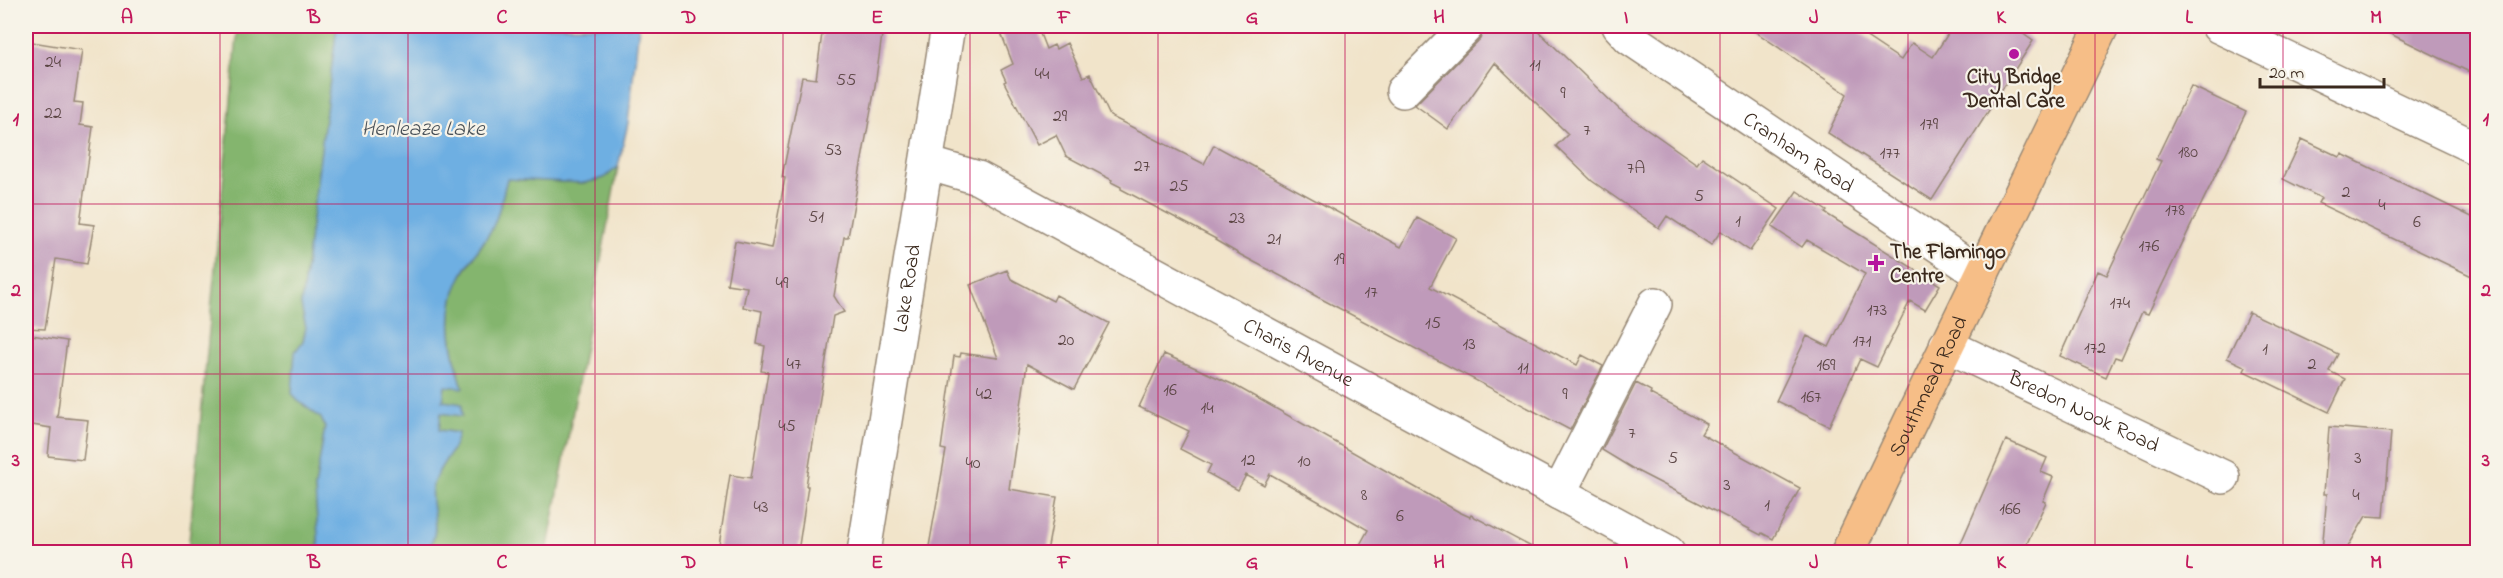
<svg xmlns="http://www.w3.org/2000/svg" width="2503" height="578" font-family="'Indie Flower',sans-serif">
  <rect width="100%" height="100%" fill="#f7f3e8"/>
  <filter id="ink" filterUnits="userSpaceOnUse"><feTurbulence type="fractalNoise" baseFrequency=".0167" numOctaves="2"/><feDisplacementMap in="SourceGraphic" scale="12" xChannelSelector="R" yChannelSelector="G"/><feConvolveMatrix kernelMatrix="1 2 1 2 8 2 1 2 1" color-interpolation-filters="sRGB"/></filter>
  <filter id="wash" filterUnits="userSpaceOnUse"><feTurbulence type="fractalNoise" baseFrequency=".008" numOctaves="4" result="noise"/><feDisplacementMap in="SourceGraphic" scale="24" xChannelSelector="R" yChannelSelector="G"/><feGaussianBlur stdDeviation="1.35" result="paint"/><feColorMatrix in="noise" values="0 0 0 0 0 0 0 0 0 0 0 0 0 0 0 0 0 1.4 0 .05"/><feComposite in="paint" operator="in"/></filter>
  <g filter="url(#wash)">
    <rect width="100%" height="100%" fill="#f1e4ca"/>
    <!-- forest -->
    <path fill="#84b56e" stroke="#607046" stroke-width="1.5" d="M238 26H337L301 305 306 328 303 341 295 352 292 393 297 400 321 418 325 427 315 488 319 552H188Z
      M618 167 547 552H427C429 547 433 541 434 535 438 520 429 504 432 488 436 468 455 454 458 433L439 430 441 413 461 416 443 402 445 386 463 387C452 354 443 312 460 279 469 262 481 248 490 232 499 218 502 196 507 179L585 183 604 178Z"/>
    <!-- water -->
    <path fill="#6eafe2" stroke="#546c80" stroke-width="1.5" d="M337 26H639L628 123 618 167 604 178 585 183 507 179C502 196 499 218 490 232 480 248 468 262 460 279 443 313 452 354 463 388L445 386 443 401 462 404V416L441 413 439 430 458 433C455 454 436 467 432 488 429 503 438 520 434 535 433 541 429 547 427 552H319L315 488 325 427 321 418 297 400 292 393 295 352 303 341 306 328 301 305Z"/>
    <g id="blocks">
      <!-- building -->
      <path fill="#bf9aba" d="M823 26H881L880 34 882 35 874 93 848 237H844L834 296 844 312 833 316 806 486H808L798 552H718L730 475 751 478 768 372 761 371 765 346 757 344 762 311 743 307 747 287 727 284 735 241 772 248 785 178 782 177 802 77 816 79Z
        M1022 26H1037L1046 49 1054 45 1056 49 1067 43 1083 77 1090 74 1110 116 1204 164 1214 145 1401 247 1417 218 1456 238 1430 287 1577 365 1582 355 1603 366 1570 430 1312 294 1313 293 1241 255 1215 240 1216 239 1121 189V187L1111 182 1112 180 1066 156 1056 135 1037 145 1004 82 1006 81 1001 70 1013 64 1001 33Z
        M1485 26H1533L1619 109 1697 164 1702 157 1779 209 1750 251 1721 231 1711 245 1667 216 1659 228 1592 181 1556 146 1568 134 1495 63 1448 129 1415 105 1480 39Z
        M1747 26H1850L1901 60 1912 43 1933 57 1953 26H2012L2033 41 1932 200 1828 133 1847 94Z
        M2374 26H2478V76L2438 57Z
        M26 41 82 50 74 102 83 103 80 125 93 127 80 223 94 225 87 264 56 259 45 329 26 328Z
        M2191 86 2246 112 2148 314 2142 312 2121 359 2115 357 2106 377 2060 356 2098 271 2107 275 2161 161 2156 159Z
        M2302 139 2340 157 2342 154 2478 220V279L2318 203 2321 198 2283 179Z
        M1797 191 1827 211 1825 213 1940 285 1925 310 1910 301 1877 367 1860 359 1829 426 1776 401 1807 336 1829 347 1865 274 1807 240 1802 247 1772 227Z
        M1007 270 1011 279 1053 301 1056 295 1109 323 1074 389 1027 364 1009 489 1057 497 1047 552H928L946 450 941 449 954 356 960 357 961 353 998 358 970 285Z
        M2249 312 2338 354 2329 371 2345 379 2329 412 2244 371 2246 367 2227 358Z
        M26 334 67 341 57 417 88 420 83 460 48 456 51 428 26 424Z
        M1164 354 1234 385 1459 512 1470 517 1471 515 1541 552H1356L1368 530 1332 509 1270 474 1264 485 1246 475 1238 490 1207 473 1211 465 1180 449 1189 431 1139 407Z
        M1636 383 1651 391 1650 394 1707 424 1701 434 1800 488 1773 539 1762 533 1761 535 1635 470 1602 450Z
        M2329 427 2391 432 2384 517 2366 516 2345 552H2322L2327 494H2324Z
        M2006 440 2047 458 2041 472 2053 477 2043 501 2046 502 2023 552H1957Z"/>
    </g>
  </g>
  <g filter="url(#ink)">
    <use href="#blocks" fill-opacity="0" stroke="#968774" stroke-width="1.5"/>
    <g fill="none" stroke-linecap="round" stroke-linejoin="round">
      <!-- minor casing -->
      <g stroke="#968774" stroke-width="36">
        <g id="minor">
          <path id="s1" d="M1619 26 1630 38 1982 275"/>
          <path d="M2218 26 2478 149"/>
          <path d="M1403 91 1467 26"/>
          <path id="s2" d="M927 163 978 178 1668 552"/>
          <path id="s3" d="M1946 345 2223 477"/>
          <path d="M1559 493 1655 304"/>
          <path id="s4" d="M864 552 948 26"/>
        </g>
      </g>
      <!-- major casing -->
      <g stroke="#968774" stroke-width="36">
        <g id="major">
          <path id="s5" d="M1848 552C1931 376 2018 201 2102 26"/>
        </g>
      </g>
      <!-- minor -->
      <use href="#minor" stroke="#fff" stroke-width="33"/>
      <!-- major -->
      <use href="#major" stroke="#f6be87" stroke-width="33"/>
    </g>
  </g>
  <!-- grid -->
  <path fill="none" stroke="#c2185b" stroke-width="1.5" stroke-opacity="0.55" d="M220 26V552M408 26V552M595 26V552M783 26V552M970 26V552M1158 26V552M1345 26V552M1533 26V552M1720 26V552M1908 26V552M2095 26V552M2283 26V552M26 204H2478M26 374H2478"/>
  <!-- markers -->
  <g fill="#b5179e" stroke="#f7f3e8" stroke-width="2">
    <circle cx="2014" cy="54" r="6"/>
    <path d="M1873 254h6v6h6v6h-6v6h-6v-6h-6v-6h6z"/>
  </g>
  <g text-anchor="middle" stroke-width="4.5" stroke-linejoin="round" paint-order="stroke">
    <!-- number labels -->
    <g font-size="18" fill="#5c4645">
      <text x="53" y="67">24</text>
      <text x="1535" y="70">11</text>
      <text x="1042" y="79">44</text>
      <text x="846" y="85">55</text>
      <text x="1563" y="98">9</text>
      <text x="53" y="118">22</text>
      <text x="1060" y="121">29</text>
      <text x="1929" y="129">179</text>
      <text x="1587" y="135">7</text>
      <text x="833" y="155">53</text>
      <text x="2188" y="157">180</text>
      <text x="1890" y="158">177</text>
      <text x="1142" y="171">27</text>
      <text x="1636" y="173">7A</text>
      <text x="1179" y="191">25</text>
      <text x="2346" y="197">2</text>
      <text x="1699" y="201">5</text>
      <text x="2382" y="210">4</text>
      <text x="2175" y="215">178</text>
      <text x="816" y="222">51</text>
      <text x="1237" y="223">23</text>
      <text x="1738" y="226">1</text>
      <text x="2417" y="227">6</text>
      <text x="1274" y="244">21</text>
      <text x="2149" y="251">176</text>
      <text x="1339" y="264">19</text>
      <text x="782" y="288">49</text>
      <text x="1371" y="297">17</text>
      <text x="2120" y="308">174</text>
      <text x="1877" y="315">173</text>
      <text x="1433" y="328">15</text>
      <text x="1066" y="345">20</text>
      <text x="1862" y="346">171</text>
      <text x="1469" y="349">13</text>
      <text x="2095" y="353">172</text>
      <text x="2265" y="354">1</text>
      <text x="794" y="369">47</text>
      <text x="2312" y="369">2</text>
      <text x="1826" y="370">169</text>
      <text x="1523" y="373">11</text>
      <text x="1170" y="395">16</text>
      <text x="984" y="399">42</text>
      <text x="1565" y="399">9</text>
      <text x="1811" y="402">167</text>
      <text x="1207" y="413">14</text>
      <text x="787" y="431">45</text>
      <text x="1632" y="438">7</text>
      <text x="1673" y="463">5</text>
      <text x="2358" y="463">3</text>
      <text x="1248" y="465">12</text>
      <text x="1304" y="466">10</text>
      <text x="973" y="468">40</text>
      <text x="1727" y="490">3</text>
      <text x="1364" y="500">8</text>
      <text x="2356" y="500">4</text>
      <text x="1767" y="510">1</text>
      <text x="761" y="512">43</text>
      <text x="2010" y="514">166</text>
      <text x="1400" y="521">6</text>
    </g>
    <!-- poi labels -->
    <g font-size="21" font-weight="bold" fill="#3b2a1e" stroke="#f7f3e8">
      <text x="2014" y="83">City Bridge<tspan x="2014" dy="24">Dental Care</tspan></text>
      <text x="1890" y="258" text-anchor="start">The Flamingo<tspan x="1890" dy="24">Centre</tspan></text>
    </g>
    <!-- street labels -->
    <g font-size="21" fill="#3b2a1e" stroke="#f7f3e8">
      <text dy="7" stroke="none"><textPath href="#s1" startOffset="220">Cranham Road</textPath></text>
      <text dy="7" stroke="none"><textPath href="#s4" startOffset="267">Lake Road</textPath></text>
      <text dy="7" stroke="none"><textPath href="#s2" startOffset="418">Charis Avenue</textPath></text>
      <text dy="7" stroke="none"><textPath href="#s5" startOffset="184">Southmead Road</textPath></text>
      <text dy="7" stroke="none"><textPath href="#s3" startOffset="153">Bredon Nook Road</textPath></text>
    </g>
    <!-- water labels -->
    <g font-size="22" font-style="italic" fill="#4a5259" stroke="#f7f3e8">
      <text x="423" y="135">Henleaze Lake</text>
    </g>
  </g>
  <!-- margin -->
  <rect width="2503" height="578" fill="none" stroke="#f7f3e8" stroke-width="66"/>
  <!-- scale -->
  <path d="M2260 78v9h124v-9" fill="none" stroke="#3b2a1e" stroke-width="3"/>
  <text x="2269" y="78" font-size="18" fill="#3b2a1e" stroke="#f7f3e8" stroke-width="4.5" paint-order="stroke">20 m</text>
  <rect x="33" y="33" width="2437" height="512" fill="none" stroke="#c2185b" stroke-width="2"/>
  <g font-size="20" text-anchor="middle" font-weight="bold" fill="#c2185b">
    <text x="127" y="23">A</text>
    <text x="314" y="23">B</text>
    <text x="502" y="23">C</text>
    <text x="689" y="23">D</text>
    <text x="877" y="23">E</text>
    <text x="1064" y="23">F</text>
    <text x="1252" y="23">G</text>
    <text x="1439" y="23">H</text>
    <text x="1626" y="23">I</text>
    <text x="1814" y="23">J</text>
    <text x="2001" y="23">K</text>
    <text x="2189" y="23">L</text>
    <text x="2376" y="23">M</text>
    <text x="16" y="125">1</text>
    <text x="2486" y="125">1</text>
    <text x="16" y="296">2</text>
    <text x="2486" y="296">2</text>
    <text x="16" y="466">3</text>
    <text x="2486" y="466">3</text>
    <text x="127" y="568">A</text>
    <text x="314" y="568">B</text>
    <text x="502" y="568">C</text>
    <text x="689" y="568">D</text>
    <text x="877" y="568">E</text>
    <text x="1064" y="568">F</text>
    <text x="1252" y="568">G</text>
    <text x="1439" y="568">H</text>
    <text x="1626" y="568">I</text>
    <text x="1814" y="568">J</text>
    <text x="2001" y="568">K</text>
    <text x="2189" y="568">L</text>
    <text x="2376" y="568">M</text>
  </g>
</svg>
